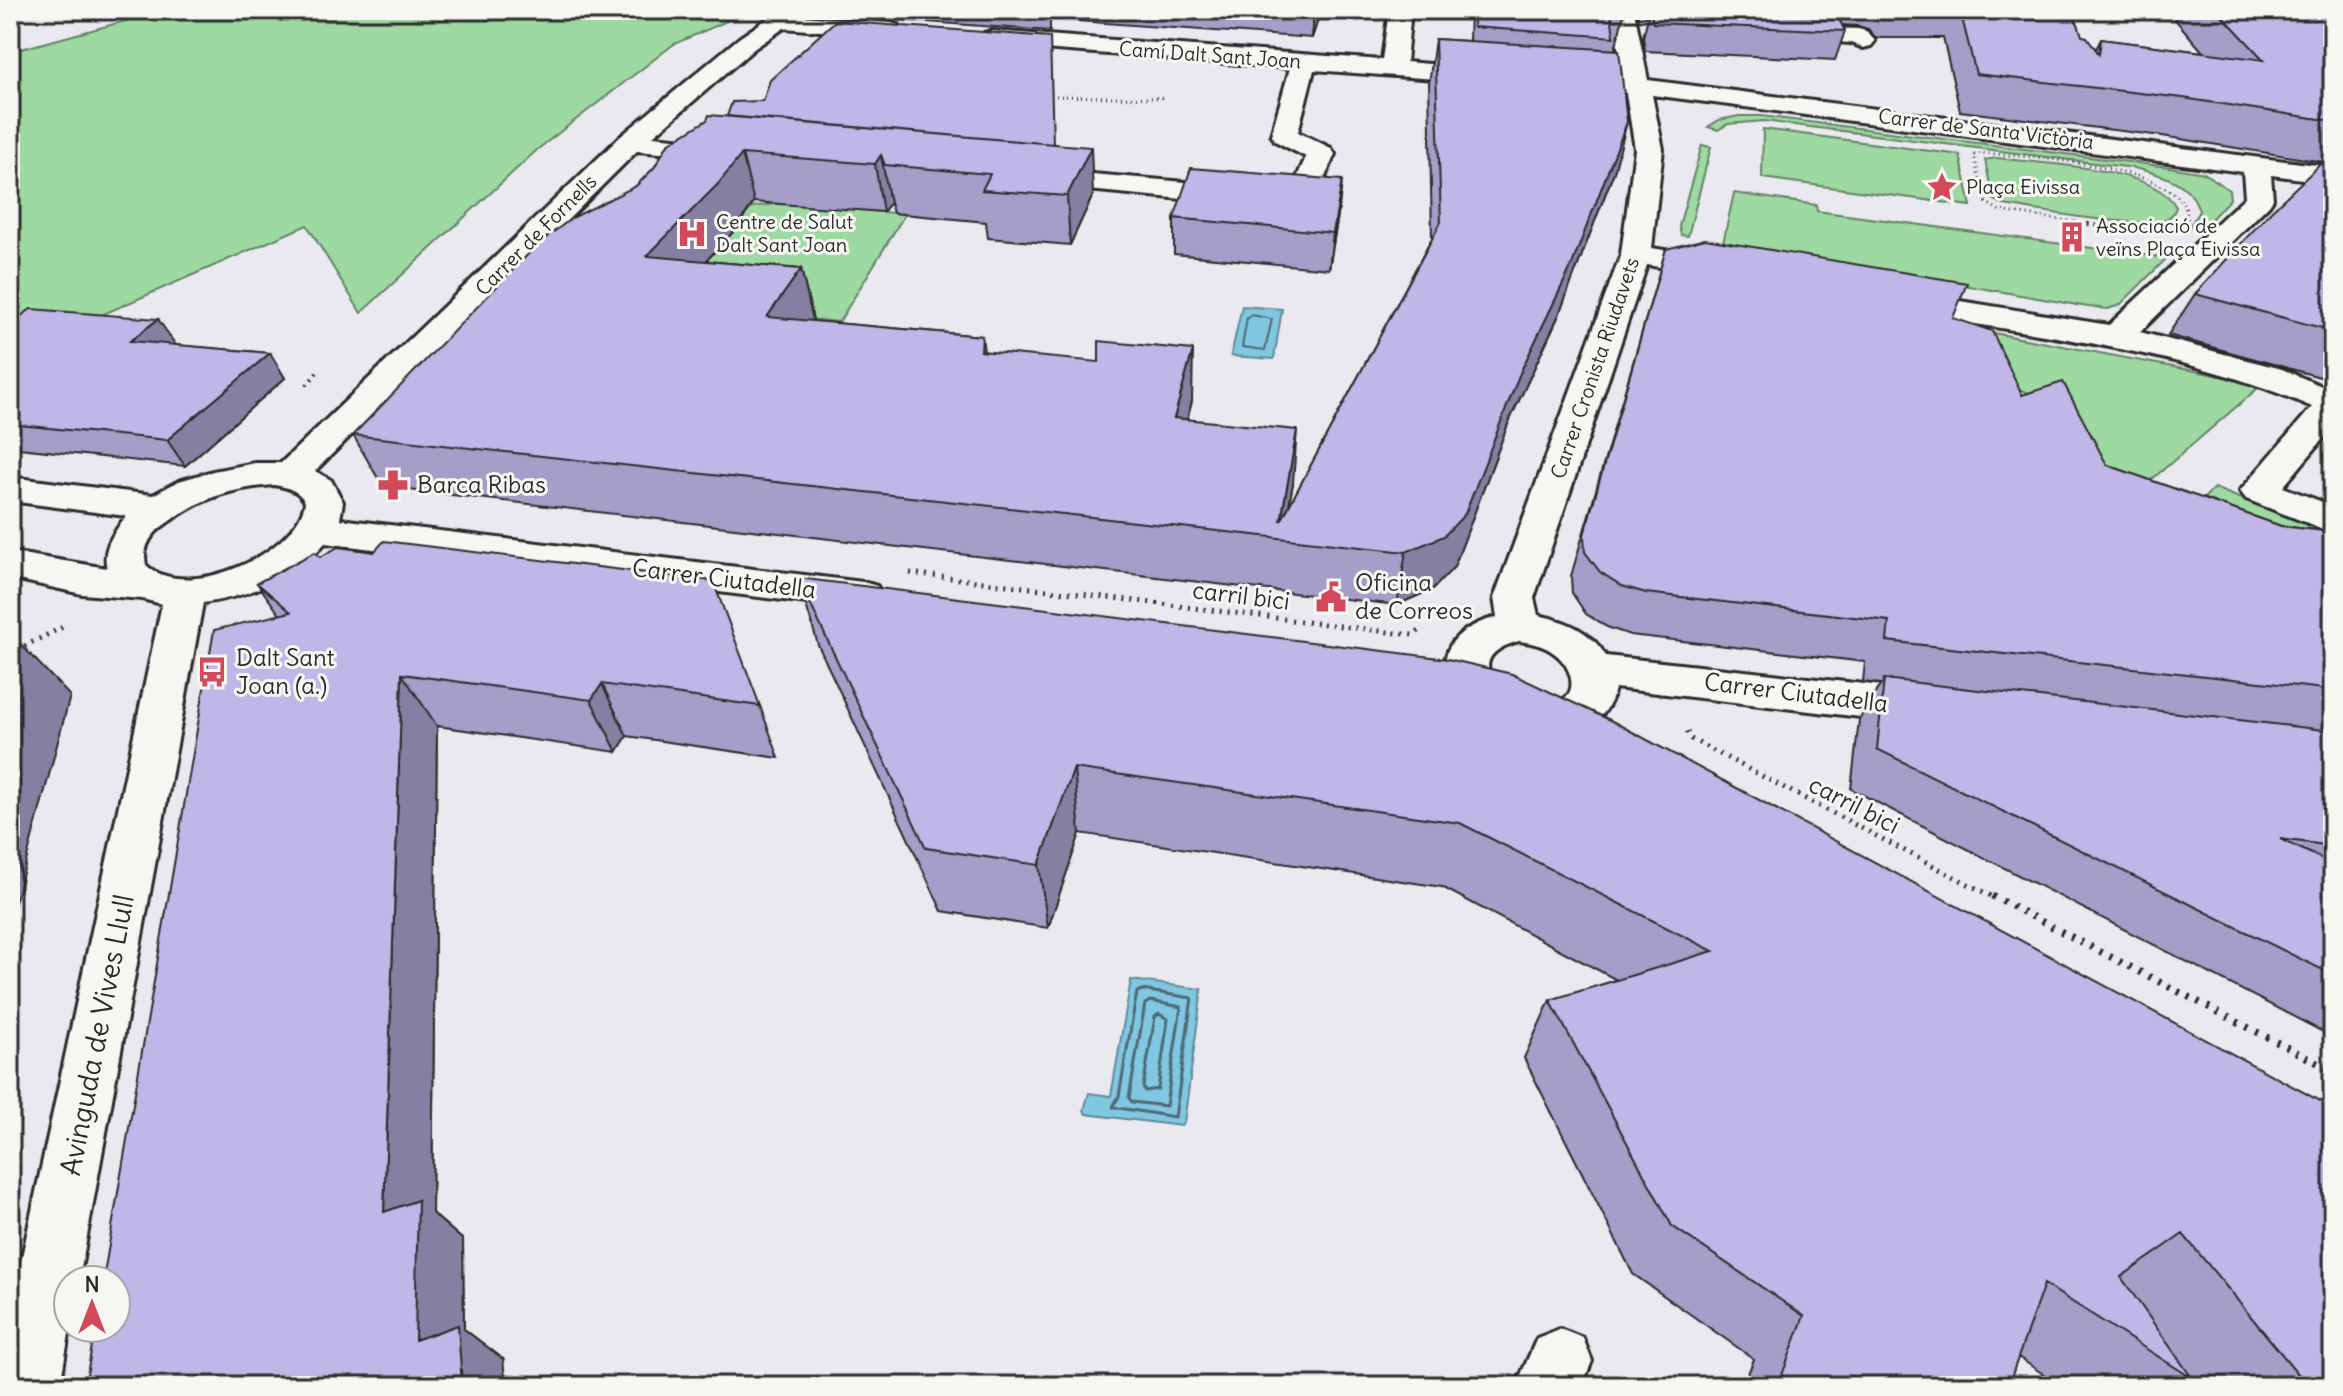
<svg xmlns="http://www.w3.org/2000/svg" width="2343" height="1396" font-family="Delius,sans-serif">
  <rect width="100%" height="100%" fill="#ebe9f0"/>
  <filter id="ink" filterUnits="userSpaceOnUse"><feTurbulence type="fractalNoise" baseFrequency=".0125" numOctaves="2"/><feDisplacementMap in="SourceGraphic" scale="16" xChannelSelector="R" yChannelSelector="G"/><feConvolveMatrix kernelMatrix="1 2 1 2 8 2 1 2 1" color-interpolation-filters="sRGB"/></filter>
  <g filter="url(#ink)">
    <!-- green -->
    <path fill="#9dd9a1" stroke="#648266" stroke-width="2" d="M166 10H752L674 44 538 149 361 313 307 225 10 355V52Z
      M1739 116H1761L2169 167 2204 173 2229 190 2230 199 2199 232 2190 226 2199 211C2192 182 2160 174 2134 168L1764 121 1728 124 1718 130 1708 127 1719 120Z
      M1763 129 1960 155 1971 206 1762 178Z
      M1702 145 1711 147 1688 236 1681 235 1679 226Z
      M1997 158C2040 164 2155 166 2176 207 2174 214 2171 217 2164 220 2137 229 2037 210 2004 205L1993 199 1985 160Z
      M1734 193 1816 205 1817 211 2167 258 2120 305 2108 309 2088 307 1723 243Z
      M783 203 905 214 839 322 632 303 727 238 752 207Z
      M1946 324 2247 381 2257 389 2150 481 2200 502 2214 488 2333 535V617L1949 458 2063 405 1940 361Z"/>
    <!-- water -->
    <path fill="#81c7e2" stroke="#5f8999" stroke-width="2" d="M1242 306 1282 309 1274 359 1231 356Z
      M1131 980 1202 989 1184 1123 1181 1126 1086 1114 1084 1110 1089 1093 1111 1096Z"/>
    <g fill="none" stroke-linecap="round" stroke-linejoin="round">
      <!-- shore-far1 -->
      <path stroke="#4d6974" stroke-width="2" d="M1252 315 1272 319 1265 350 1242 347 1247 318Z"/>
      <!-- shore -->
      <path stroke="#4d6974" stroke-width="3" d="M1142 990 1192 998 1175 1117 1113 1107 1119 1096 1137 992Z
        M1150 1001 1181 1007 1166 1106 1132 1102 1129 1098 1145 1004Z
        M1159 1014 1168 1019 1158 1089 1145 1091 1143 1087 1155 1017Z"/>
      <!-- minor casing -->
      <g stroke="#2b2b2b" stroke-width="6">
        <path id="minor" d="M780 10H806L802 16 891 23 899 25 903 30 899 35 891 37 784 28 755 48 653 136 727 143 737 145 741 151 737 157 727 159 637 151 315 471 331 480 343 502 340 519 863 582 877 586 883 596 877 606 863 610 325 543C293 579 250 596 203 603L79 1280H68L70 1328 60 1386H10V1313L162 604 142 599 82 594 10 578V552L107 568C101 548 115 532 126 516L10 501V477L153 495 179 481 213 471 255 463H281L621 136 739 38ZM274 485C286 487 299 490 305 502 297 554 186 603 146 565 141 541 158 528 176 517 207 496 236 488 274 485Z
          M1389 10H1411L1406 62 1489 69 1498 71 1501 76 1498 81 1489 83 1314 70 1298 132 1331 148 1335 154 1315 201 1311 207 1301 210 1034 185 1024 183 1020 177 1024 171 1034 169 1291 191 1306 157 1275 141 1271 135 1290 68 992 45 984 43 980 38 984 33 992 31 1382 60Z
          M1612 10H1634L1648 80 2333 167V183L2271 175 2273 199 2269 205 2140 332 2282 369 2333 391V427L2283 487 2333 506V533L2246 499 2240 491 2312 407C2181 349 2038 336 1898 311L1887 308 1882 301 1887 294 1898 291 2109 325 2245 197 2243 172 1652 95 1663 149 1652 248 1724 260 1735 262 1739 269 1735 276 1724 278 1647 265 1534 598 1538 615C1566 621 1590 630 1606 656L1929 691 1945 696 1951 708 1945 720 1929 725 1615 688C1611 710 1596 725 1575 732 1484 761 1381 647 1497 617L1494 598 1621 254 1635 149 1626 93 1562 88 1553 86 1550 81 1553 76 1562 74 1623 77ZM1519 641C1532 643 1544 645 1554 653 1573 666 1582 699 1552 703 1509 707 1452 659 1519 641Z
          M1784 26 1858 29 1866 31 1875 41 1871 46 1863 48 1851 43 1776 38 1772 33 1776 28Z
          M1560 1329 1583 1338 1592 1361 1582 1386H1516L1537 1338Z"/>
      </g>
      <!-- path-far3 -->
      <path stroke="#2b2b2b" stroke-width="3" stroke-dasharray="1 4" stroke-linecap="butt" d="M1051 96 1166 98
        M2088 224 2000 211 1984 201 1974 155 1981 153C2023 156 2163 165 2184 205 2187 209 2187 218 2188 223L2183 224"/>
      <!-- path-far2 -->
      <path stroke="#2b2b2b" stroke-width="4" stroke-dasharray="2 5" stroke-linecap="butt" d="M2074 222C2110 227 2154 237 2188 222
        M307 385 318 371"/>
      <!-- path-far1 -->
      <path stroke="#2b2b2b" stroke-width="5" stroke-dasharray="2 6" stroke-linecap="butt" d="M910 573 1413 635 1419 631
        M10 653 63 627
        M1687 732 1691 739 1995 898"/>
      <!-- path -->
      <path stroke="#2b2b2b" stroke-width="7" stroke-dasharray="3 8" stroke-linecap="butt" d="M1992 896 2333 1071"/>
      <!-- minor -->
      <use href="#minor" fill="#f6f6f2" fill-rule="evenodd"/>
    </g>
    <!-- wall -->
    <path fill="#a69dc8" stroke="#2b2b2b" stroke-width="2" d="M856 10H1321L1312 38 1050 19V31L858 17Z
      M1470 10H1623L1624 14 1615 49V169L1558 317 1508 424 1454 567 1433 589 1397 605 383 487 353 435 636 186 654 168 668 144H1054L1093 195 1070 245 988 238 986 222 893 213 890 203 883 212 754 202 732 233 706 261 801 269 813 320 812 321 982 336 984 352 1192 401 1187 420 1293 483 1288 508 1432 238 1429 84 1435 39 1469 41Z
      M1637 10H2069L2082 36 2096 49 2101 39 2203 52 2167 10H2333V361L2320 377 2168 335 2195 294 2323 162 2162 136 1960 111 1943 38H1876L1868 29 1858 26 1842 25 1845 31 1835 60 1645 51 1643 37 1648 17H1638Z
      M1342 180 1338 215 1329 269 1174 254V218Z
      M1666 249 1953 318 2022 395 2107 465 2281 526 2333 532V1037L1851 789 1859 720 1881 684 1863 682 1865 662 1630 635 1607 627 1586 614 1572 593 1571 576Z
      M10 324 174 345 270 353 285 378 185 466 10 447Z
      M320 557 760 706 779 758 627 736 617 752 437 726 432 1213 463 1240 464 1329 503 1359 85 1386 280 615 257 583Z
      M798 578 2333 1108V1386H2185L2182 1382 2175 1386H2061L2018 1357 2008 1386H1743L1754 1359 1633 1274 1524 1058 1550 1000 1617 980 1442 887 1080 833 1048 928 942 911 818 645Z"/>
    <!-- shaded-wall -->
    <path fill="#877fa2" stroke="#2b2b2b" stroke-width="2" d="M1314 10H1321L1312 38Z
      M1627 122 1615 169 1558 317 1508 424 1454 567 1433 589 1397 605 1406 552Z
      M1091 147 1093 195 1070 245 1067 196Z
      M742 154 754 202 732 233 664 306 647 256Z
      M881 155 890 203 883 212 875 164Z
      M1342 180 1338 215 1329 269 1333 233Z
      M801 269 813 320 781 368 767 317Z
      M158 319 175 344 148 366 130 341Z
      M1193 350 1192 401 1174 470V418Z
      M270 353 285 378 185 466 167 440Z
      M1297 430 1293 483 1283 538 1281 521Z
      M10 633 70 696 10 922Z
      M402 674 437 726 432 1213 463 1240 464 1329 503 1359 506 1386H462L415 1340 384 1212Z
      M602 684 627 736 617 752 591 700Z
      M1074 768 1080 833 1048 928 1039 865Z"/>
    <!-- building -->
    <path fill="#c1b6e8" stroke="#2b2b2b" stroke-width="2" d="M1474 10H1623L1624 14 1611 13 1614 37 1473 27Z
      M1650 10 1838 17 1845 31 1653 23Z
      M1960 10H2069L2078 24 2082 36 2087 37 2099 54 2101 39 2264 60 2217 10H2333V121L2183 98 1976 74Z
      M835 21 1050 37 1053 144 727 116 732 102 763 101 770 80Z
      M1435 39 1619 50 1627 122 1571 267 1520 373 1465 514 1444 536 1406 552 353 435 539 243 572 218 636 186 654 168 668 144 707 120 709 115 1091 147 1067 196 982 190 990 174 885 165 881 155 875 164 742 154 718 184 647 256 801 269 767 317 982 336 981 351 1099 362V341L1193 350 1174 418 1297 430 1281 521 1441 222Z
      M2333 152V331L2195 294 2271 211Z
      M1191 168 1342 180 1333 233 1174 218Z
      M1705 239 1967 283 1953 318 1992 331 2022 395 2063 382 2107 465 2281 526 2333 532V690L1887 641 1889 621 1646 593 1622 586 1600 572 1585 552 1584 535 1666 249Z
      M31 309 158 319 130 341 270 353 167 440 10 424V324Z
      M384 541 713 581 760 706 602 684 591 700 402 674 384 1212 418 1200 415 1340 458 1325 462 1386H85L95 1328H116V1280H103L214 630 291 612 257 583 315 552 320 557 338 547 374 552Z
      M798 578 1448 659 1512 674 1612 721 2333 1108V1386H2308L2183 1234 2121 1277 2192 1378 2044 1284 2008 1386H1778L1804 1316 1672 1226 1550 1000 1713 951 1460 823 1074 768 1039 865 926 848Z
      M1884 679 2333 731V846L2280 839 2333 864V975L1877 749Z"/>
  </g>
  <!-- icons -->
  <defs>
    <g id="sight-bare" transform="scale(2.4)"><path d="M0-6L1.8-2.2L6-1.7L2.9 1.2L3.7 5.4L0 3.3L-3.7 5.4L-2.9 1.2L-6-1.7L-1.8-2.2Z" fill="#d1495b" stroke="#f6f6f2" stroke-width="2.5" paint-order="stroke"/></g>
    <g id="hospital-bare" transform="scale(2.4)"><path d="M-5-5h3v3.5h4V-5h3V5h-3V1.5h-4V5h-3Z" fill="#d1495b" stroke="#f6f6f2" stroke-width="2.5" paint-order="stroke"/></g>
    <g id="building-bare" transform="scale(2.4)"><path d="M-4-6H4V6H1V3H-1V6H-4ZM-2.5-4.3h1.7v1.8h-1.7ZM.8-4.3h1.7v1.8H.8ZM-2.5-1h1.7V.8h-1.7ZM.8-1h1.7V.8H.8Z" fill="#d1495b" stroke="#f6f6f2" stroke-width="2.5" paint-order="stroke"/></g>
    <g id="pharmacy-bare" transform="scale(2.4)"><path d="M-2-6h4v4h4v4h-4v4h-4v-4h-4v-4h4Z" fill="#d1495b" stroke="#f6f6f2" stroke-width="2.5" paint-order="stroke"/></g>
    <g id="civic-bare" transform="scale(2.4)"><path d="M-.6-6.5H3V-4.5H.6V-3L4-1V1h2V6H-6V1h2V-1L-.6-3ZM-1.2 2.5V6h2.4V2.5Z" fill="#d1495b" stroke="#f6f6f2" stroke-width="2.5" paint-order="stroke"/></g>
    <g id="bus-bare" transform="scale(2.4)"><path d="M-5-6H5V4H4V6H2V4H-2V6H-4V4H-5ZM-3.5-4V0h7V-4ZM-3.5 1.2v1.5H-2V1.2ZM2 1.2v1.5H3.5V1.2Z" fill="#d1495b" stroke="#f6f6f2" stroke-width="2.5" paint-order="stroke"/></g>
  </defs>
  <g fill-rule="evenodd">
    <use href="#sight-bare" x="1942" y="187"/>
    <use href="#hospital-bare" x="692" y="234"/>
    <use href="#building-bare" x="2072" y="237"/>
    <use href="#pharmacy-bare" x="393" y="485"/>
    <use href="#civic-bare" x="1331" y="597"/>
    <use href="#bus-bare" x="212" y="672"/>
  </g>
  <g text-anchor="middle" stroke-width="6" stroke-linejoin="round" paint-order="stroke">
    <!-- far-street labels -->
    <g font-size="20" fill="#2b2b2b" stroke="#f6f6f2">
      <text transform="translate(1210 55) rotate(4)" y="7">Camí Dalt Sant Joan</text>
      <text transform="translate(1986 129) rotate(7)" y="7">Carrer de Santa Victòria</text>
      <text transform="translate(536 235) rotate(-45)" y="7">Carrer de Fornells</text>
      <text transform="translate(1595 368) rotate(-71)" y="7">Carrer Cronista Riudavets</text>
    </g>
    <!-- far-poi labels -->
    <g font-size="20" fill="#2b2b2b" stroke="#f6f6f2" text-anchor="start">
      <text x="1966" y="194">Plaça Eivissa</text>
      <text x="716" y="229">Centre de Salut<tspan x="716" dy="23">Dalt Sant Joan</tspan></text>
      <text x="2096" y="233">Associació de<tspan x="2096" dy="23">veïns Plaça Eivissa</tspan></text>
    </g>
    <!-- poi labels -->
    <g font-size="24" fill="#2b2b2b" stroke="#f6f6f2" text-anchor="start">
      <text x="417" y="493">Barca Ribas</text>
      <text x="1355" y="591">Oficina<tspan x="1355" dy="28">de Correos</tspan></text>
      <text x="236" y="666">Dalt Sant<tspan x="236" dy="28">Joan (a.)</tspan></text>
    </g>
    <!-- street labels -->
    <g font-size="24" fill="#2b2b2b" stroke="#f6f6f2">
      <text transform="translate(724 579) rotate(7)" y="8">Carrer Ciutadella</text>
      <text transform="translate(1241 596) rotate(7)" y="8">carril bici</text>
      <text transform="translate(1796 693) rotate(7)" y="8">Carrer Ciutadella</text>
      <text transform="translate(1854 805) rotate(27)" y="8">carril bici</text>
    </g>
    <!-- near-street labels -->
    <g font-size="28" fill="#2b2b2b" stroke="#f6f6f2">
      <text transform="translate(97 1035) rotate(-79)" y="10">Avinguda de Vives Llull</text>
    </g>
  </g>
  <!-- margin -->
  <rect width="2343" height="1396" fill="none" stroke="#f6f6f2" stroke-width="40"/>
  <rect x="20" y="20" width="2303" height="1356" fill="none" stroke="#2b2b2b" stroke-width="3" filter="url(#ink)"/>
  <!-- north arrow -->
  <g transform="translate(92 1304)"><circle r="38" fill="#f6f6f2" stroke="#a5a5a2" stroke-width="2"/>
  <path d="M0-6L14 30L0 20L-14 30Z" fill="#d1495b"/>
  <text y="-12" font-size="22" font-weight="bold" text-anchor="middle" fill="#2b2b2b">N</text>
  </g>
</svg>
